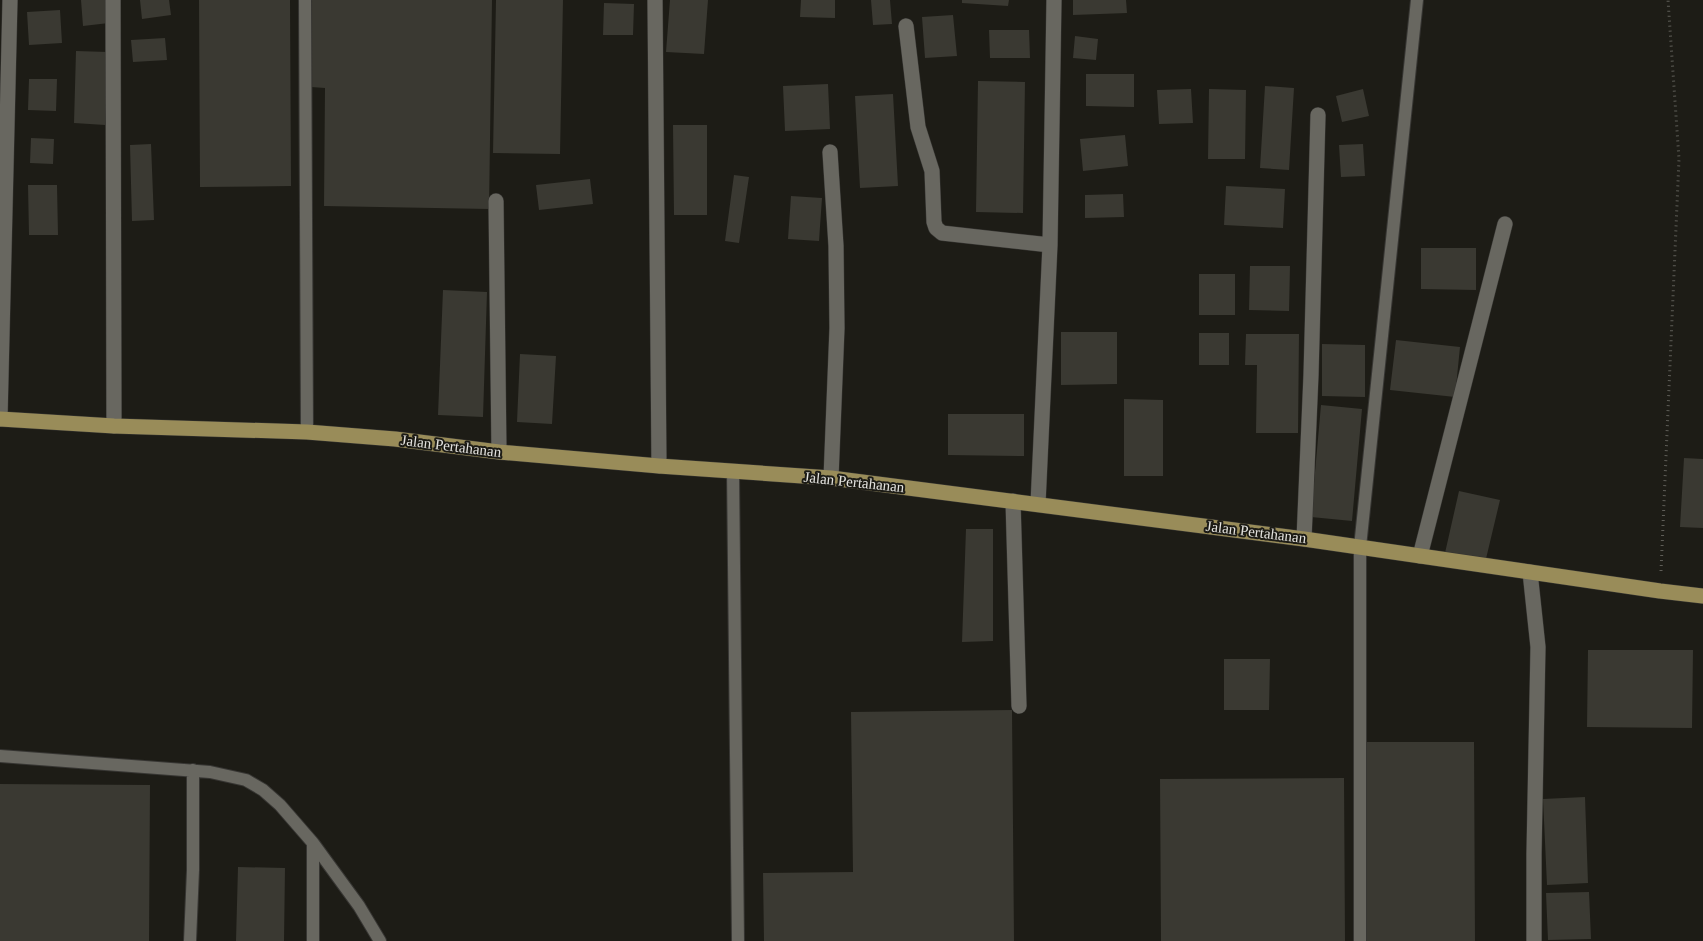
<svg xmlns="http://www.w3.org/2000/svg" width="1703" height="941" font-family="'Times New Roman',serif">
  <rect width="100%" height="100%" fill="#1d1c16"/>
  <!-- building -->
  <path fill="#3a3932" d="M81 0H107L109 23 83 26Z
    M140 0H169L171 15 142 19Z
    M199 0H290L291 186 200 187Z
    M312 0H492L489 209 324 206 325 88 311 87Z
    M496 0H563L560 154 493 153Z
    M670 0H708L704 54 666 52Z
    M801 0H835V18L800 17Z
    M871 0H890L892 24 873 25Z
    M962 0H1009L1008 6 962 3Z
    M1073 0H1126L1127 13 1073 15Z
    M604 3 634 4 633 35H603Z
    M60 10 62 43 29 45 27 12Z
    M953 15 957 56 925 58 922 17Z
    M989 30H1029L1030 58H990Z
    M1075 36 1098 39 1096 60 1073 58Z
    M165 38 167 60 133 62 131 40Z
    M76 51 108 52 105 125 74 123Z
    M1086 74H1134V107L1086 106Z
    M29 79H57L56 111 28 110Z
    M978 81 1025 82 1023 213 976 212Z
    M828 84 830 129 785 131 783 86Z
    M1265 86 1294 88 1289 170 1260 168Z
    M1191 89 1193 123 1159 124 1157 90Z
    M1209 89 1246 90 1245 159H1208Z
    M1363 89 1369 116 1342 122 1336 96Z
    M893 94 898 186 860 188 855 96Z
    M673 125H707V215H674Z
    M1125 135 1128 166 1083 171 1080 139Z
    M31 138 54 139 53 164 30 163Z
    M151 144 154 220 132 221 130 145Z
    M1363 144 1365 176 1341 177 1339 145Z
    M734 175 749 177 739 243 725 241Z
    M590 179 593 204 539 210 536 185Z
    M28 185H57L58 235H29Z
    M1226 186 1285 189 1283 228 1224 225Z
    M1123 194 1124 217 1085 218V195Z
    M791 196 822 198 819 241 788 239Z
    M1421 248H1476V290L1421 289Z
    M1250 266H1290L1289 311 1249 310Z
    M1199 274H1235V315H1199Z
    M443 290 487 292 483 417 438 415Z
    M1061 332H1117V384L1061 385Z
    M1199 333H1229V365H1199Z
    M1246 334H1299L1298 433H1256L1257 365H1245Z
    M1396 340 1460 347 1455 397 1390 390Z
    M1322 344 1365 345V397L1322 396Z
    M520 354 556 356 552 424 517 422Z
    M1124 399 1163 400V476H1124Z
    M1321 405 1362 409 1352 521 1311 517Z
    M948 414H1024V456L948 455Z
    M1684 458 1703 459V528L1680 527Z
    M1459 491 1500 500 1485 563 1445 553Z
    M966 529H993V641L962 642Z
    M1588 650H1693L1692 728 1587 727Z
    M1224 659H1270L1269 710H1224Z
    M1012 710 1014 941H764L763 873 853 872 851 712Z
    M1365 742H1474L1475 941H1366Z
    M1344 778 1345 941H1161L1160 779Z
    M0 784 150 785 149 941H0Z
    M1585 797 1588 883 1547 885 1543 799Z
    M238 867 285 868 284 941H236Z
    M1589 892 1591 939 1548 940 1546 893Z"/>
  <g fill="none" stroke-linecap="round" stroke-linejoin="round">
    <!-- lane casing -->
    <g stroke="#373633" stroke-width="14">
      <path id="lane" d="M305 0 307 432
        M733 471 738 941
        M0 756 210 772 246 780 263 790 280 805 313 843 359 906 380 941
        M190 941 193 870V770
        M313 941V843
        M1360 941V547L1417 0"/>
    </g>
    <!-- street casing -->
    <g stroke="#373633" stroke-width="16">
      <path id="street" d="M113 0 114 426
        M655 0 659 466
        M906 26 918 127 932 171 934 222 936 228 942 233 1050 245
        M830 152 836 246 837 328 831 478
        M496 201 499 452
        M0 419 10 0
        M1013 501 1019 706
        M1038 504 1050 245 1054 0
        M1304 539 1311 375 1318 115
        M1420 556 1505 224
        M1530 572 1538 647 1534 854V941"/>
    </g>
    <!-- primary casing -->
    <g stroke="#373633" stroke-width="16">
      <path id="primary" d="M0 419 114 426 307 432 395 439 499 452 659 466 831 478 1304 539 1660 591 1703 596"/>
    </g>
    <!-- path -->
    <path stroke="#5f5e58" stroke-width="3" stroke-dasharray="1 4" stroke-linecap="butt" d="M1661 571 1679 159 1668 0"/>
    <!-- lane -->
    <use href="#lane" stroke="#686760" stroke-width="12"/>
    <!-- street -->
    <use href="#street" stroke="#686760" stroke-width="15"/>
    <!-- primary -->
    <use href="#primary" stroke="#998c59" stroke-width="15"/>
  </g>
  <g text-anchor="middle" stroke-width="4" stroke-linejoin="round" paint-order="stroke">
    <!-- street labels -->
    <g font-size="15" fill="#e3e2de" stroke="#1d1c16">
      <text transform="translate(451 446) rotate(7)" y="5">Jalan Pertahanan</text>
      <text transform="translate(854 482) rotate(6)" y="5">Jalan Pertahanan</text>
      <text transform="translate(1256 532) rotate(7)" y="5">Jalan Pertahanan</text>
    </g>
  </g>
</svg>
